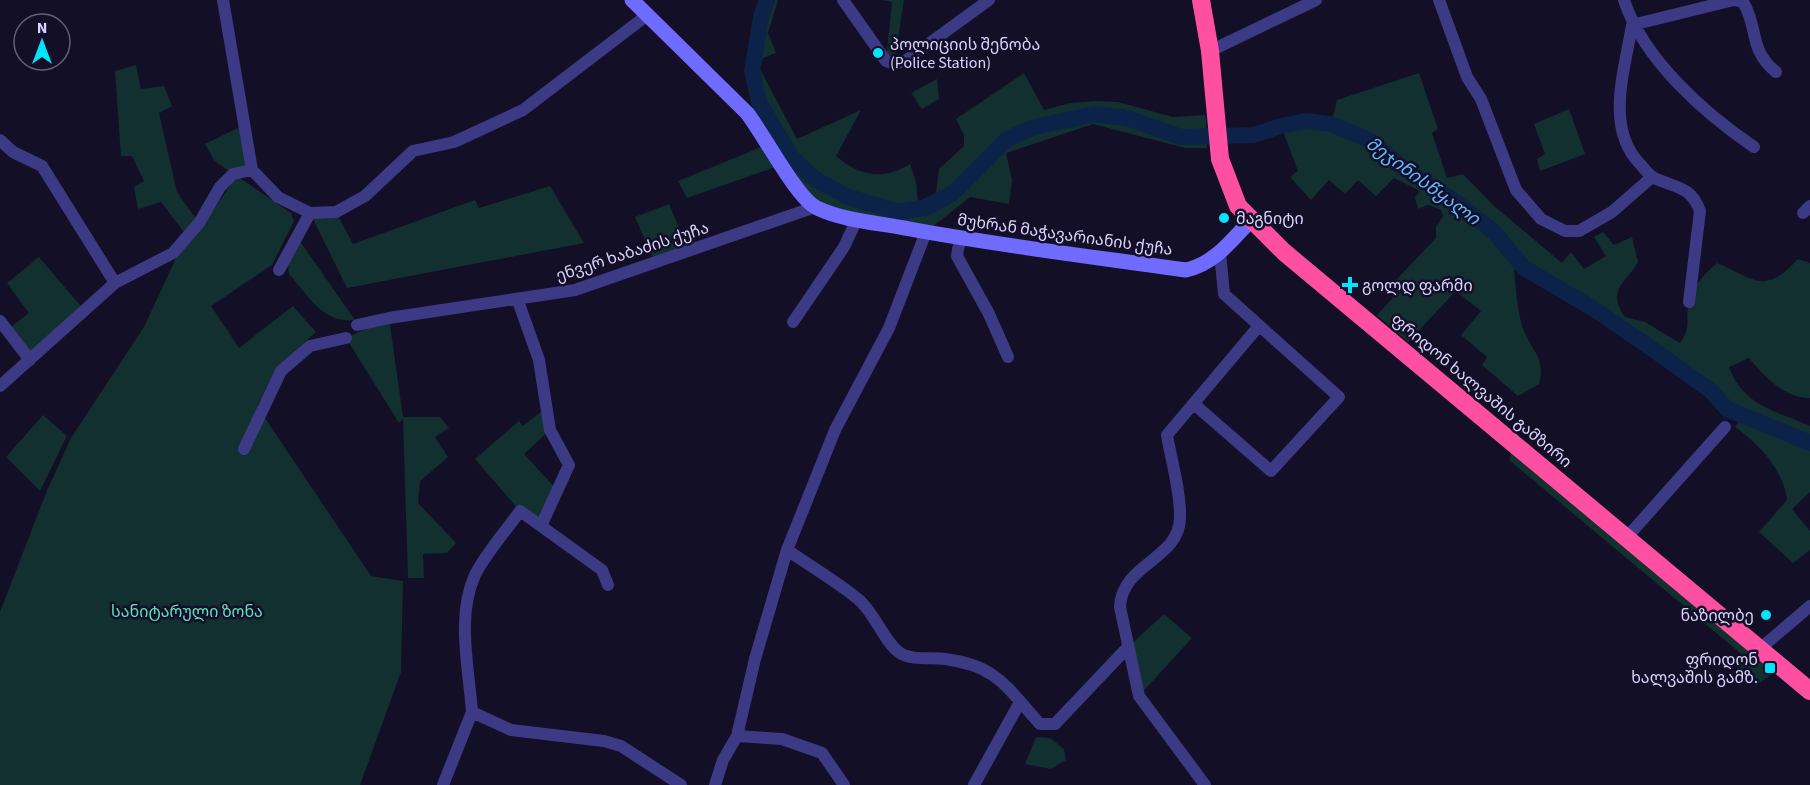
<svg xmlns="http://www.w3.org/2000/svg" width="1810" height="785" font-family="'Source Sans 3','Noto Sans Georgian',sans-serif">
  <rect width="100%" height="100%" fill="#130f26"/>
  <!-- green -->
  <path fill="#12302f" d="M767 0H778L768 33 776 53 763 58 760 69 797 139 861 110 836 156C859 176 883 181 910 164L916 182 918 202 936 193 939 169 964 146V135L956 119 1024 73 1044 110 1070 103 1096 101 1118 102 1173 117 1206 115 1207 148H1185L1093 124 1006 153 1012 180 1009 204 970 197 926 232 815 207 781 165 687 198 678 181 769 144 747 113 759 102 752 71 761 17Z
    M882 0H904L894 64 886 61 892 2Z
    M136 65 141 89 164 86 172 106 159 113 177 192 199 223 187 236 161 202 138 209 134 187 144 181 132 156H121L115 71Z
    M1419 73 1438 129 1432 133 1447 178 1463 174 1493 205 1562 263 1571 252 1584 269 1606 256 1594 237 1603 232 1614 245 1632 237 1638 262C1625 284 1606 290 1625 317L1645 322 1680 343C1693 324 1684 320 1689 302 1693 286 1705 273 1717 263 1755 279 1764 296 1798 259L1810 263V398C1784 398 1764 376 1749 358L1729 367C1744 407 1775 410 1810 426V492L1792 509 1810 531V550L1793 563 1759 532 1787 500C1784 470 1758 443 1735 427L1744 415 1727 409 1710 391 1594 309 1524 268 1514 270C1516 287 1517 306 1521 322 1527 348 1547 355 1539 384L1518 396 1482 365 1487 357 1461 335 1481 311 1456 291 1408 342 1377 315 1402 288 1395 281 1436 238V227L1443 216 1441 210 1428 205 1418 209 1415 197 1420 191 1394 178 1376 196 1358 180 1345 194 1329 180 1311 200 1290 177 1298 171 1281 126 1306 121 1331 124 1337 100Z
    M937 79 939 99 922 109 911 93Z
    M1569 109 1585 154 1540 171 1537 159 1545 154 1534 124Z
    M244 125 252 170 233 174 214 160 205 144Z
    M237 176 291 213 294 221 272 265 211 306 239 348 293 306 316 332 276 369 257 406 371 576 403 581 401 672 360 785H0V612L46 493 71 438 144 327 177 256 195 236Z
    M550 186 584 243 347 288 310 213 336 212 353 244 475 200 479 208Z
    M669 204 689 251 655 263 635 217Z
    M299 240 355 320C323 324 309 296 289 274L288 265Z
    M39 257 85 311 30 360 7 330 29 313 7 283Z
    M389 318 403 417H440L449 428 435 437 448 457 420 481 418 503 456 543 447 553 423 554 424 578H408L403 419 399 423 346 338Z
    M547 407 550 430 524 454 558 491 541 526 520 511 475 459 519 421 523 426Z
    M43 415 67 436 40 491 6 457Z
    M1512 452 1775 671 1756 686 1739 667 1745 657 1509 460Z
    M1164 614 1192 638 1139 696 1128 647Z
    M1036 737 1050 738 1064 749 1066 760 1051 769 1025 764Z"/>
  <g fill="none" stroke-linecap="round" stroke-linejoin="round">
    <!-- river -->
    <path stroke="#0c2248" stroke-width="16" d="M767 0 761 17 752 71 759 102 792 158 815 179 848 197 899 212 928 207 953 193 1007 139 1034 127 1095 114 1127 118 1181 137 1254 135 1281 126 1306 121 1331 124 1371 141 1402 167 1456 202 1494 232 1524 268 1594 309 1655 351 1711 391 1727 409 1810 443"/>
    <!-- street -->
    <path stroke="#3d3a85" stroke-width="12" d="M223 0 252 170
      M843 0 886 61 894 64 905 61 989 0
      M1439 0 1467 77 1481 99 1516 190 1541 219 1565 231H1579L1612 212 1652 177
      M1624 0C1643 59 1704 113 1754 147
      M1735 0 1743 2C1759 28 1748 49 1776 72
      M1210 51 1316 0
      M0 140 13 152 42 166 115 283
      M252 170 278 197 310 213 336 212 365 196 413 151 454 142 523 110 646 16
      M1803 213 1810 206
      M960 238 957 256 989 314 1008 357
      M279 270 310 213
      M518 301 539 360 550 430 569 465 541 526
      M1689 302 1700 211C1691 186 1676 188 1654 178 1649 175 1645 170 1641 165 1604 128 1625 70 1632 25L1734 0
      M0 321 30 360
      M793 322 844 247 857 219
      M357 325 389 318 575 290 815 207
      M0 386 115 283 173 253 199 223 220 187 233 174 252 170
      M1194 404 1271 471 1339 397 1224 294 1220 253
      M244 449 281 371 310 346 346 338
      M1628 536 1725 427
      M787 550C809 565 839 583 858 599 875 613 884 642 900 653 912 661 932 657 945 659 998 666 1006 687 1040 724H1055L1128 647
      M608 585 602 570 520 511C506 531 486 553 475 575 456 616 469 669 472 712L511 730 604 741 621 746 681 785
      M1761 648 1810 606
      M737 736 782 739 822 753 844 785
      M443 785 472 712
      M715 785 723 760 737 736 755 659 787 550 835 430 889 328 926 232
      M974 785 1020 702
      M1205 785 1139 696 1120 607C1122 563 1179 560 1180 518 1181 493 1171 459 1167 435L1258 327"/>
    <!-- secondary -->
    <path stroke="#6f6bff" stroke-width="15" d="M632 0 747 113C763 133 797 199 817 208 844 221 881 223 910 229 1002 246 1094 257 1186 270 1214 264 1231 241 1250 221"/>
    <!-- highway -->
    <path stroke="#ff4fa3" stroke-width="18" d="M1201 0 1210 51 1220 159 1238 206 1284 252 1810 691"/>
  </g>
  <!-- markers -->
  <g fill="#00e5ff" stroke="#130f26" stroke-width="2">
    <circle cx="878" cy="53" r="6"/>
    <circle cx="1224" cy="218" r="6"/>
    <path d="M1347 276h6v6h6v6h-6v6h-6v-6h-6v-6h6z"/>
    <circle cx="1766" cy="615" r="6"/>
    <rect x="1764" y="662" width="12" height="12" rx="3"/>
  </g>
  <g text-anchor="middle" stroke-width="5" stroke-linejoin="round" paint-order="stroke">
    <!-- poi labels -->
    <g font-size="16" fill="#d9d4ff" stroke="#130f26" text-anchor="start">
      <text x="890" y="50">პოლიციის შენობა<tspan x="890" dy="18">(Police Station)</tspan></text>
      <text x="1236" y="224">მაგნიტი</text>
      <text x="1362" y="291">გოლდ ფარმი</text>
      <text x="1754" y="621" text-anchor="end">ნაზილბე</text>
      <text x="1758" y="665" text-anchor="end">ფრიდონ<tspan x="1758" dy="18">ხალვაშის გამზ.</tspan></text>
    </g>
    <!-- street labels -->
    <g font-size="16" fill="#d9d4ff" stroke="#130f26">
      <text transform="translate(1065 234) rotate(8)" y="6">მუხრან მაჭავარიანის ქუჩა</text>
      <text transform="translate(632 251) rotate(-18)" y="6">ენვერ ხაბაძის ქუჩა</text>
      <text transform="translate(1482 390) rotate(40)" y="6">ფრიდონ ხალვაშის გამზირი</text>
    </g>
    <!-- park labels -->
    <g font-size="16" fill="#5fe0c0" stroke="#130f26">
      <text x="187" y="617">სანიტარული ზონა</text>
    </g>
    <!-- water labels -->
    <g font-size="18" font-style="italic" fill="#62b6ff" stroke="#130f26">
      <text transform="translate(1423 181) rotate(36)" y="6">მეჯინისწყალი</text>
    </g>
  </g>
  <!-- north arrow -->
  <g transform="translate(42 42)"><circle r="28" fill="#130f26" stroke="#625e7d" stroke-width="1.5"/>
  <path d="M0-4.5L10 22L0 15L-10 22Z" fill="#00e5ff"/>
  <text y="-9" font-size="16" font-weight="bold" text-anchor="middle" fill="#d9d4ff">N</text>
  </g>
</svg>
